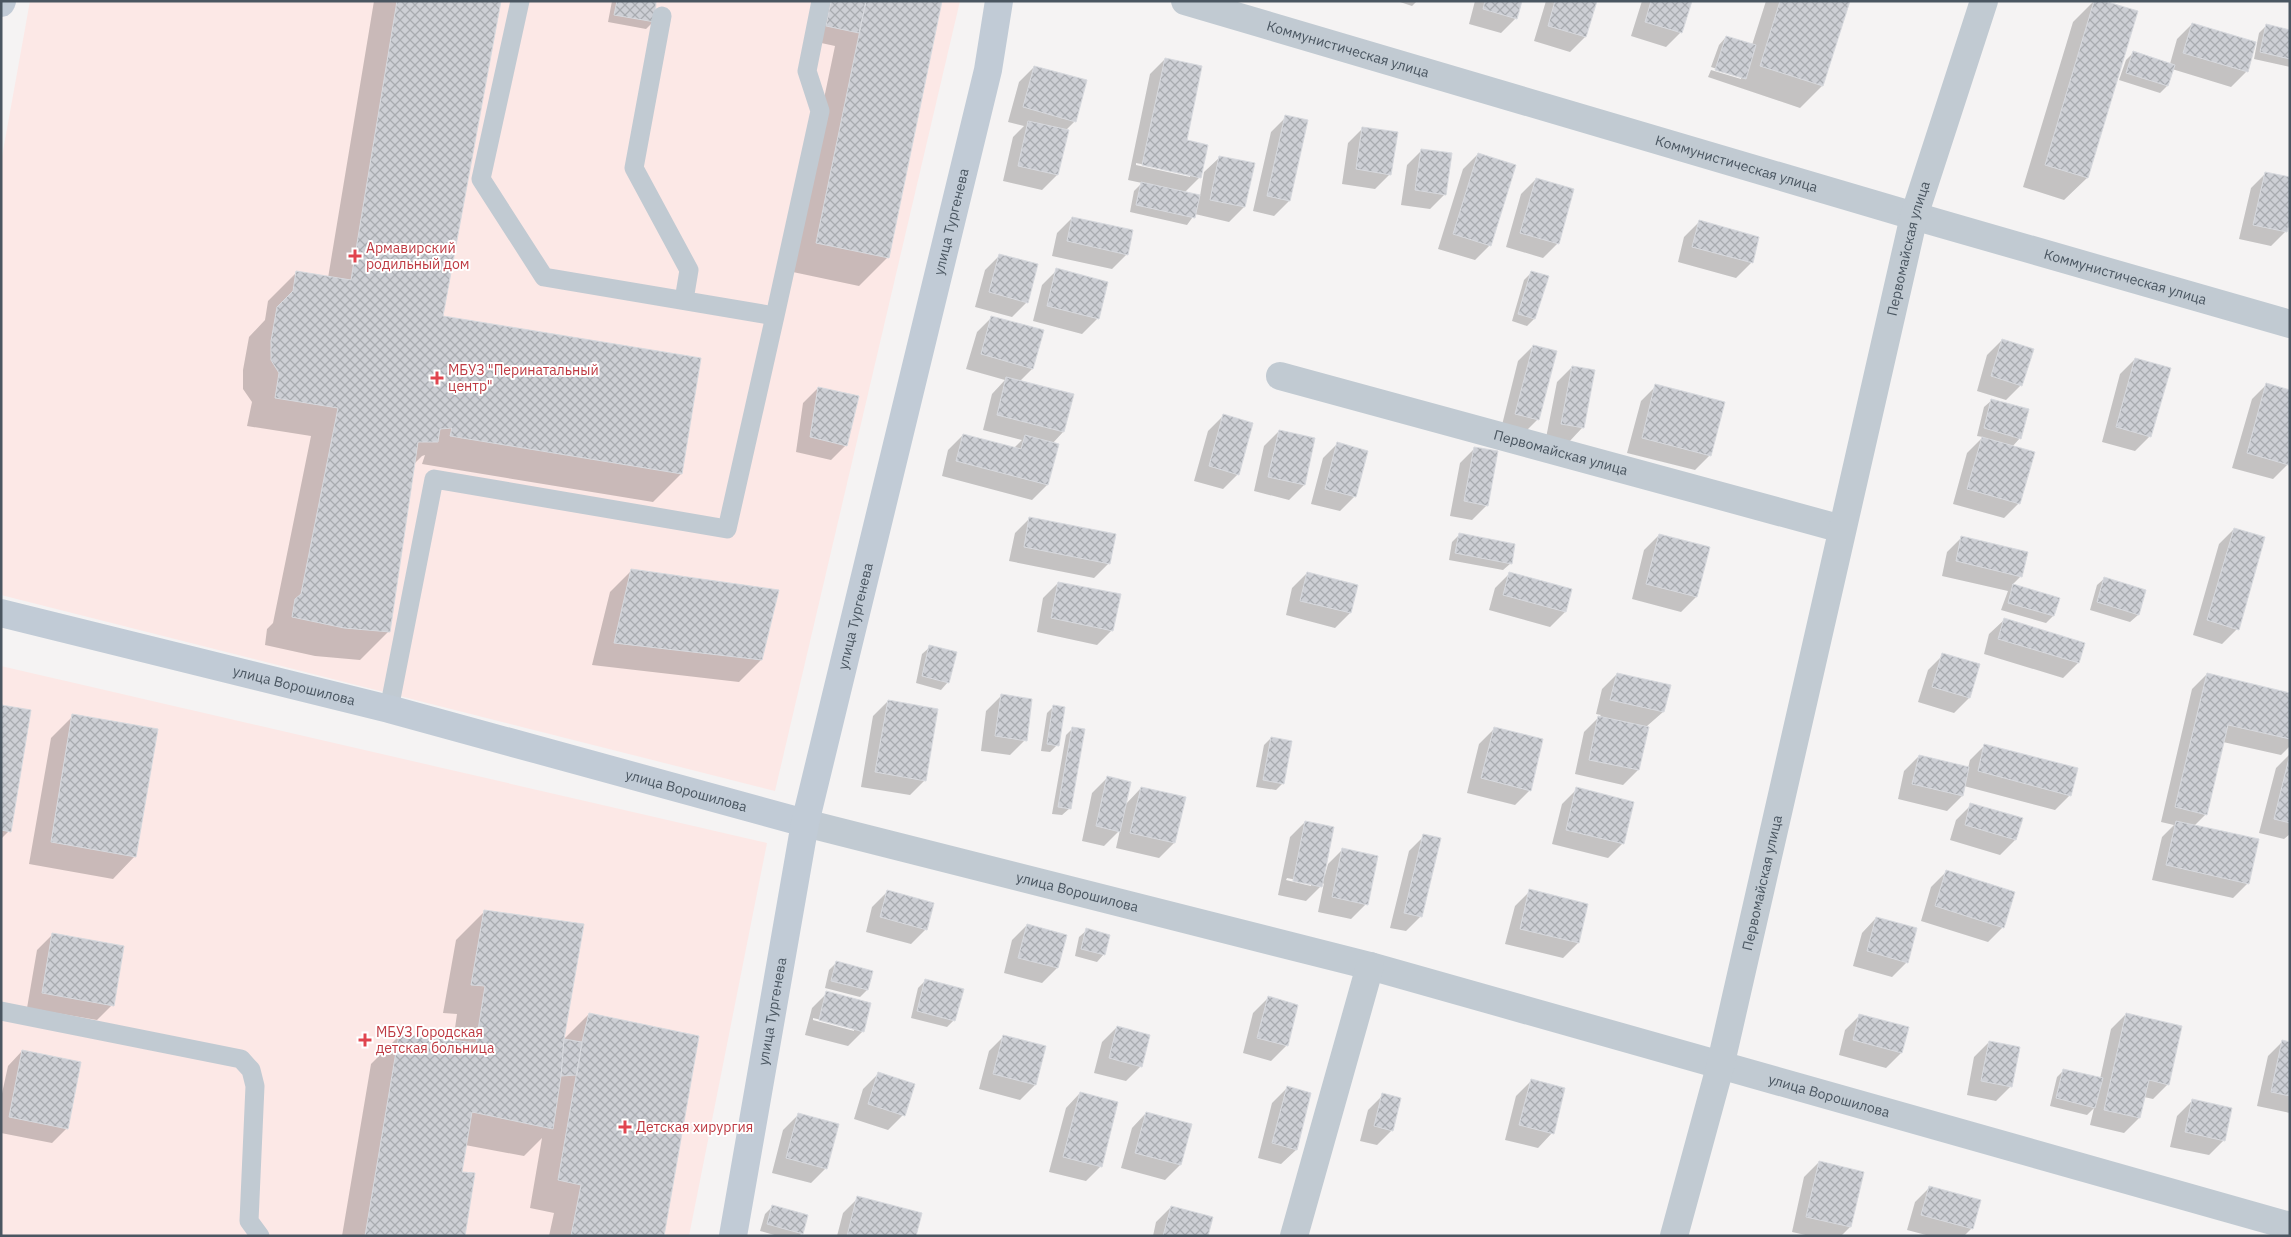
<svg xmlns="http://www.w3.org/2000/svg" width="2291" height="1237" font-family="'IBM Plex Sans',sans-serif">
  <defs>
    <pattern id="building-cross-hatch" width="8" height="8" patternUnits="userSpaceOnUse" patternTransform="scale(1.25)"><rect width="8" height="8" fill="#cdcfd5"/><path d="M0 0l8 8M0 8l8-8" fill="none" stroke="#a8abb0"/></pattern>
  </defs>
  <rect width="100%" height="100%" fill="#f5f3f3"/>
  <!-- medical -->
  <path fill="#fce8e6" d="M30 1H960L775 791 1 595V162Z
    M1 666 767 843 689 1236H1Z"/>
  <!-- shadow -->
  <path fill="#0003" fill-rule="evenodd" d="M374 1H499L442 317 681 474 653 502 422 464 425 455 422 456 414 464 389 631 360 660 315 656 265 645 267 629 273 623 311 436 247 426 252 402 243 389V370L249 337 265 320 268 301 297 272 328 278Z
    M612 1H655L653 22 646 29 608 22Z
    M820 1H941L888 257 859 286 788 271 835 46 812 41Z
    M1397 1H1417L1412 6Z
    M1475 1H1521L1516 18 1501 33 1469 24Z
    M1546 1H1596L1585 37 1570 52 1534 41Z
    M1642 1H1691L1681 32 1666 47 1631 36Z
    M1766 1H1849L1822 86 1800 108 1708 77 1711 70 1741 79V77L1711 67 1719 45 1726 37 1752 45Z
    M2094 1 2087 178 2064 200 2023 187 2073 22Z
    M2192 24 2255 43 2246 72 2231 87 2172 69 2167 86 2160 93 2119 80 2126 60 2133 53 2170 64 2177 39Z
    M2267 25 2290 31V67L2254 59 2259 33Z
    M1165 59 1185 141 1200 177 1184 193 1200 196 1204 172 1219 158 1244 207 1229 222 1195 214 1187 225 1130 212 1134 191 1142 183 1128 180 1150 74ZM1136 163 1190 174V177L1136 165Z
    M1034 67 1075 121 1065 131 1057 175 1042 190 1003 181 1013 137 1024 126 1008 122 1019 82Z
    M1286 117 1289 201 1274 216 1253 211 1271 132Z
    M1363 128 1390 174 1375 189 1342 184 1348 143Z
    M1422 150 1445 194 1430 209 1401 205 1407 165Z
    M1478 154 1490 245 1475 260 1438 249 1463 169Z
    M2266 173 2286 231 2271 246 2239 239 2251 188Z
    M1536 179 1558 243 1543 258 1506 247 1521 194Z
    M1072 218 1127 254 1112 269 1052 256 1057 233Z
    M1699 222 1758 238 1751 263 1736 278 1678 262 1684 237Z
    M1000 255 1027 302 1012 317 975 307 985 270Z
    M1057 270 1107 283 1097 319 1082 334 1033 321 1042 285Z
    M1532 272 1534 319 1527 326 1512 321 1524 280Z
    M992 317 1032 369 1019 382 1063 432 1052 444 1047 485 1032 500 942 476 948 450 963 435 1014 448 1022 440 983 430 992 394 1005 380 966 369 977 332Z
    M2002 340 2021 385 2006 400 1977 391 1987 355Z
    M1533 346 1538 419 1523 434 1501 429 1518 361Z
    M2135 359 2150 436 2135 451 2102 442 2120 374Z
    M1572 367 1593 371 1582 428 1568 443 1546 438 1557 382Z
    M2267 384 2290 391V458L2288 464 2273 479 2232 468 2252 399Z
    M1656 386 1710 455 1695 470 1627 453 1641 401Z
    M818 388 846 445 831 460 796 452 803 403Z
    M1992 400 2020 438 2012 447 2019 503 2004 518 1953 504 1967 453 1983 437 1977 436 1984 407Z
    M1223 416 1238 474 1223 489 1194 481 1208 431Z
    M1279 431 1304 485 1289 500 1254 491 1264 446Z
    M1338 443 1355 496 1340 511 1311 504 1323 458Z
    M1475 448 1487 505 1472 520 1450 516 1460 463Z
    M1030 518 1109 563 1094 578 1009 561 1015 533Z
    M2234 529 2237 629 2222 644 2193 635 2219 544Z
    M1459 535 1511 563 1503 570 1449 560 1452 542Z
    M1659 535 1708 548 1696 597 1681 612 1632 599 1644 550Z
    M1962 537 2021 576 2012 585 2058 599 2053 616 2046 623 2001 610 2008 591 1942 576 1947 552Z
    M632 570 761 660 739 682 592 665 610 592Z
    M1307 573 1350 613 1335 628 1286 615 1292 588Z
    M1510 573 1565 612 1550 627 1489 610 1495 588Z
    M2105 578 2145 591 2138 615 2130 622 2090 610 2097 585Z
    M1058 583 1112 630 1097 645 1037 632 1043 598Z
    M2004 620 2078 663 2063 678 1984 654 1989 634Z
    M930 647 948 682 941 690 916 683 922 654Z
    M1943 655 1969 698 1954 713 1918 702 1928 670Z
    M1617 674 1663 712 1647 726 1638 770 1623 785 1575 774 1584 732 1601 715 1596 714 1602 689Z
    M2207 674 2290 694V746L2281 755 2223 742 2206 814 2194 826 2248 883 2233 898 2152 880 2162 837 2174 825 2161 822 2192 689Z
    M1001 696 1025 740 1010 755 981 751 986 711Z
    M888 701 925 780 910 795 861 787 873 716Z
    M1 706 9 831 1 839Z
    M1054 706 1057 745 1050 752 1041 751 1047 713Z
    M73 716 135 856 113 879 29 864 51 738Z
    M1073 728 1070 808 1062 815 1052 814 1066 735Z
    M1494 729 1530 790 1515 805 1467 793 1479 744Z
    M1271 738 1283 783 1276 790 1256 787 1264 745Z
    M1985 745 2070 795 2055 810 1964 786 1962 796 1947 811 1898 799 1904 771 1919 756 1968 768 1970 760Z
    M2290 754V834L2284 839 2259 833 2276 768Z
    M1107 778 1125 805 1141 788 1174 843 1159 858 1116 848 1120 830 1104 846 1082 841 1092 793Z
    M1577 789 1623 843 1608 858 1552 844 1562 804Z
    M1971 805 2015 840 2000 855 1950 840 1956 820Z
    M1305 822 1323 875H1325L1328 864 1343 849 1366 904 1351 919 1318 912 1324 883 1306 901 1278 895 1290 837ZM1287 878 1311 883V886L1286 880Z
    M1424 836 1421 916 1406 931 1390 928 1409 851Z
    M1946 872 2003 927 1988 942 1921 921 1931 887Z
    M1530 891 1587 904 1578 943 1563 958 1505 944 1515 906Z
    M887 892 926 929 911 944 866 932 872 907Z
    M485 911 562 1041 589 1014 663 1236H549L554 1213 530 1208 542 1138 524 1156 465 1145 460 1174 464 1236H342L371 1064 399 1036 453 1042 457 1014 443 1013 456 940Z
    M1876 918 1907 962 1892 977 1853 966 1862 933Z
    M1027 925 1065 935 1057 968 1042 983 1004 973 1012 940Z
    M1087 930 1104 954 1097 962 1075 956 1079 937Z
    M52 935 112 1005 97 1020 27 1008 37 950Z
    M836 963 867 990 860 997 825 988 829 970Z
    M926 980 954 1020 947 1027 911 1018 918 988Z
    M827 993 863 1031 848 1046 805 1035 812 1008ZM813 1018 854 1028V1031L813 1020Z
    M1268 998 1297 1006 1286 1046 1271 1061 1243 1053 1253 1013Z
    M2126 1014 2168 1084 2153 1099 2144 1097 2139 1118 2124 1133 2090 1125 2094 1108 2087 1115 2050 1106 2057 1077 2064 1070 2100 1079 2111 1029Z
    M1860 1015 1908 1028 1901 1053 1886 1068 1839 1055 1845 1030Z
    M1117 1027 1141 1066 1126 1081 1094 1073 1102 1042Z
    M1004 1036 1045 1047 1035 1085 1020 1100 979 1089 989 1051Z
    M2283 1041 2290 1043V1113L2257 1106 2268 1056Z
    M1989 1042 2011 1086 1996 1101 1967 1095 1974 1057Z
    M22 1051 67 1128 52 1143 1 1133V1098L8 1066Z
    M878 1074 903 1115 888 1130 854 1119 863 1089Z
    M1531 1081 1552 1133 1538 1148 1505 1140 1516 1096Z
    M1287 1088 1296 1150 1281 1164 1258 1158 1272 1103Z
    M1080 1093 1101 1166 1086 1181 1049 1172 1066 1108Z
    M1383 1095 1392 1130 1377 1145 1360 1141 1368 1110Z
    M2192 1101 2224 1140 2209 1155 2170 1147 2177 1116Z
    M1146 1113 1190 1124 1180 1165 1165 1180 1121 1168 1132 1128Z
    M798 1115 826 1168 811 1183 772 1173 783 1130Z
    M1819 1162 1850 1227 1841 1236H1810L1792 1232 1804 1177Z
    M1930 1187 1972 1228 1964 1236H1930L1907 1230 1915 1202Z
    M858 1198 915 1236H837L843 1213Z
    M772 1207 802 1233 799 1236H778L760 1231 765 1214Z
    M1171 1207 1207 1236H1153L1156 1222Z"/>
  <!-- building -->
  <path fill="url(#building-cross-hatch)" stroke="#d7d9de" d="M397 1H501L443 316 701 358 682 474 450 436 452 428 440 429 438 442H418L390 632 344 628 292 617 295 599 301 594 338 408 275 398 279 373 271 360V341L277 307 293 291 296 271 351 280Z
    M617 1H656L655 22 614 15Z
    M831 1H866L859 33 826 26Z
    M866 1H942L889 258 816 243Z
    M1485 1H1522L1517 19 1483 9Z
    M1555 1H1597L1586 37 1548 26Z
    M1651 1H1692L1682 33 1645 22Z
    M1780 1H1850L1823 86 1760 66Z
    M2094 1H2104L2138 11 2088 178 2045 165Z
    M2192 23 2256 42 2248 72 2183 53Z
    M2266 24 2290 30V59L2260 52Z
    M1726 36 1756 45 1746 79 1715 70Z
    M2133 51 2175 65 2168 86 2126 73Z
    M1165 58 1202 66 1187 140 1208 145 1201 178 1142 165Z
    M1034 66 1087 80 1076 122 1023 107Z
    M1285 115 1308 120 1290 201 1267 196Z
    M1028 121 1069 130 1058 175 1018 166Z
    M1362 127 1398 132 1391 175 1356 169Z
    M1421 149 1452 153 1446 195 1415 190Z
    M1478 153 1516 165 1491 246 1453 234Z
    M1219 156 1255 163 1245 207 1210 200Z
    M2265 172 2290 177V219L2287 232 2253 225Z
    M1536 178 1574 189 1559 244 1520 233Z
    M1141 182 1200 195 1195 218 1136 205Z
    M1072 217 1133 230 1128 255 1067 241Z
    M1699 220 1759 237 1753 263 1692 247Z
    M999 254 1038 264 1028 303 989 292Z
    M1056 268 1108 282 1099 319 1047 306Z
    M1531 271 1549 276 1535 319 1518 314Z
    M991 316 1044 330 1033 369 981 354Z
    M2002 339 2034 349 2022 386 1991 376Z
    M1533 345 1557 351 1539 420 1515 414Z
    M2135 358 2171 368 2151 437 2116 427Z
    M1572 366 1595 370 1584 428 1561 424Z
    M1006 377 1074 394 1064 432 997 415Z
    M2266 383 2290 390 2289 465 2247 453Z
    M1655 384 1725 402 1711 456 1642 438Z
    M818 387 859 396 847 446 810 437Z
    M1991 399 2029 409 2021 439 1984 428Z
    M1223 414 1253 423 1239 475 1209 466Z
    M1279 430 1315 438 1305 485 1268 477Z
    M963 434 1021 449 1025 435 1059 444 1048 485 956 461Z
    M1982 437 2035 452 2020 504 1967 489Z
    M1337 442 1368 451 1356 497 1325 489Z
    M1474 447 1498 451 1488 506 1464 501Z
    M1029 517 1116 534 1110 564 1024 547Z
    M2234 528 2265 537 2239 630 2207 620Z
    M1459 533 1515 544 1512 564 1455 553Z
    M1659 534 1710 547 1697 597 1646 584Z
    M1961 536 2028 552 2022 577 1956 561Z
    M631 569 779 590 762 660 614 643Z
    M1307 572 1358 585 1351 613 1300 601Z
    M1509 572 1572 589 1566 612 1503 595Z
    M2104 577 2146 590 2139 615 2097 602Z
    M1058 582 1121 594 1113 631 1051 618Z
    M2013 584 2060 598 2054 616 2008 603Z
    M2004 618 2085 643 2079 663 1998 639Z
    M929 645 957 652 949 683 922 676Z
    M1942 653 1980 664 1970 698 1932 687Z
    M1617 673 1671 685 1664 712 1610 700Z
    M2207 673 2290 693V739L2228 725 2207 815 2175 807Z
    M1001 694 1032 699 1027 741 995 736Z
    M888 700 938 709 926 781 875 772Z
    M1 705 31 710 11 832 1 830Z
    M1053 705 1065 707 1059 746 1047 744Z
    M72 714 158 729 136 857 51 842Z
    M1598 716 1649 727 1639 770 1589 760Z
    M1072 727 1085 729 1071 809 1058 807Z
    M1494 727 1543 739 1531 791 1481 778Z
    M1271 737 1292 741 1284 784 1263 780Z
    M1984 744 2078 768 2071 796 1978 771Z
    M2290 754V823L2274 819Z
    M1919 755 1969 767 1963 796 1912 784Z
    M1107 776 1131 782 1120 832 1096 826Z
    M1141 787 1186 797 1175 843 1130 833Z
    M1576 787 1634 802 1624 844 1566 830Z
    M1970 803 2023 818 2016 840 1965 825Z
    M1305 821 1334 827 1322 887 1293 881Z
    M2176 821 2259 839 2249 884 2166 865Z
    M1423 834 1441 838 1422 917 1404 913Z
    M1342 848 1378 856 1368 905 1332 897Z
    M1946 870 2015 892 2004 928 1935 906Z
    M1529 889 1588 904 1579 943 1520 929Z
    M887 890 934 903 927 930 880 917Z
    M484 910 584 924 564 1039 561 1076 553 1129 472 1112 462 1172 475 1173 465 1236H365L399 1034 476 1043 485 986 471 985Z
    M1876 917 1917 928 1908 963 1867 951Z
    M1027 924 1067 935 1058 968 1018 958Z
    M1086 928 1110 935 1105 955 1081 949Z
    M52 933 124 946 114 1006 42 993Z
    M836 961 873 971 868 990 831 981Z
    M925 979 964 989 955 1021 917 1011Z
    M826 991 871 1003 864 1032 819 1020Z
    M1268 996 1298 1005 1288 1046 1257 1038Z
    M589 1013 699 1036 664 1236H571L581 1185 558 1180 582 1042Z
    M2126 1013 2182 1026 2169 1085 2149 1080 2140 1118 2104 1110Z
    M1859 1014 1909 1027 1902 1053 1853 1040Z
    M1117 1026 1150 1035 1142 1067 1109 1058Z
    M1003 1035 1046 1046 1036 1085 993 1074Z
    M564 1039 582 1042 577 1075 561 1076Z
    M2282 1040 2290 1042V1096L2271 1092Z
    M1989 1041 2020 1047 2012 1087 1981 1081Z
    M22 1050 81 1062 68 1129 9 1117Z
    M2063 1069 2103 1078 2095 1108 2056 1098Z
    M878 1072 915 1084 905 1116 868 1104Z
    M1531 1079 1565 1088 1554 1134 1519 1125Z
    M1287 1086 1311 1093 1297 1150 1272 1143Z
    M1080 1092 1118 1102 1102 1167 1063 1157Z
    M1382 1093 1401 1098 1393 1131 1374 1126Z
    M2192 1099 2232 1108 2225 1141 2185 1132Z
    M1146 1112 1192 1124 1181 1165 1135 1153Z
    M798 1113 839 1124 827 1169 786 1158Z
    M1819 1161 1864 1172 1851 1227 1806 1217Z
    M1929 1186 1981 1200 1973 1229 1921 1215Z
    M857 1196 922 1213 916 1236H847Z
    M772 1205 808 1215 803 1234 767 1224Z
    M1171 1206 1213 1217 1208 1236H1163Z"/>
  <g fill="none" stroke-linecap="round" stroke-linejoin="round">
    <!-- lane -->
    <path stroke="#c1cad2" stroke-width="19" d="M662 16 634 168 689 270 684 300
      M775 316 820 111 807 71 821 1
      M389 709 434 479 727 529 775 316 544 277 481 179 520 1
      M1 1011 241 1059 251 1070 255 1086 249 1221 260 1236"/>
    <!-- street -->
    <g stroke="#c1cad2" stroke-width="28">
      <path id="s1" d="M1185 1 1914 216 2290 324"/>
      <path id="s2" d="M1280 376 1842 529"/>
      <path id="s3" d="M805 823 1370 966 2290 1226"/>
      <path d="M1294 1236 1370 966"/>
      <path id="s4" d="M1674 1236 1720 1067 1914 216 1984 1"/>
    </g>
    <!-- secondary -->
    <g stroke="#c1cbd6" stroke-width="28">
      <path d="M1 3 2 1"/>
      <path id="s5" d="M1 613 389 709 805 823"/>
      <path id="s6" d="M733 1236 805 823 988 70 999 1"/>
    </g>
  </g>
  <!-- markers -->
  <g fill="#e0444e" stroke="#fff" stroke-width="2">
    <path d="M352.5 248.5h5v5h5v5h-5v5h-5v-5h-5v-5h5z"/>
    <path d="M434.5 370.5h5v5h5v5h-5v5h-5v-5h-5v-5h5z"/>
    <path d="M362.5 1032.5h5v5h5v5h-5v5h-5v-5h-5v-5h5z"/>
    <path d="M622.5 1119.5h5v5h5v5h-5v5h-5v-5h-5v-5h5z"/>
  </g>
  <g text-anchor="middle" stroke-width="4" stroke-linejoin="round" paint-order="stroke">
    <!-- street labels -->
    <g font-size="14" fill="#4a5661" stroke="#fff">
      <text dy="5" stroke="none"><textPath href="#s1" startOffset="170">Коммунистическая улица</textPath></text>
      <text dy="5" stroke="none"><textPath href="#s1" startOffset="575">Коммунистическая улица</textPath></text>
      <text dy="5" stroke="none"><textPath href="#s6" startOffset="1038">улица Тургенева</textPath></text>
      <text dy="5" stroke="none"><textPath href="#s4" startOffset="1015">Первомайская улица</textPath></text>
      <text dy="5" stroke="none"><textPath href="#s1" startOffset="980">Коммунистическая улица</textPath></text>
      <text dy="5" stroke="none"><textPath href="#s2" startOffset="291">Первомайская улица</textPath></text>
      <text dy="5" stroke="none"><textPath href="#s6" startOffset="632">улица Тургенева</textPath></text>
      <text dy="5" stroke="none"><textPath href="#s5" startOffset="302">улица Ворошилова</textPath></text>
      <text dy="5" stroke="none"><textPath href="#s5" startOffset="708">улица Ворошилова</textPath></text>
      <text dy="5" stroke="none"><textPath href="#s4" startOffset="364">Первомайская улица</textPath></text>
      <text dy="5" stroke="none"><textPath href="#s3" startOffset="281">улица Ворошилова</textPath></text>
      <text dy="5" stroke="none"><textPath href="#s6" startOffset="228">улица Тургенева</textPath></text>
      <text dy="5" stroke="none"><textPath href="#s3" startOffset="1060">улица Ворошилова</textPath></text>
    </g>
    <!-- health labels -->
    <g font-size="14" fill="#be3a42" stroke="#fff" text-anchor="start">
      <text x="366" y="253">Армавирский<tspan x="366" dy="16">родильный дом</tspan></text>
      <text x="448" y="375">МБУЗ "Перинатальный<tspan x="448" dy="16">центр"</tspan></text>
      <text x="376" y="1037">МБУЗ Городская<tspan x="376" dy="16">детская больница</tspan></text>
      <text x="636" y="1132">Детская хирургия</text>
    </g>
  </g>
  <!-- border -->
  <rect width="2291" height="1237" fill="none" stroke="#4a5661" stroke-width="5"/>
</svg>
